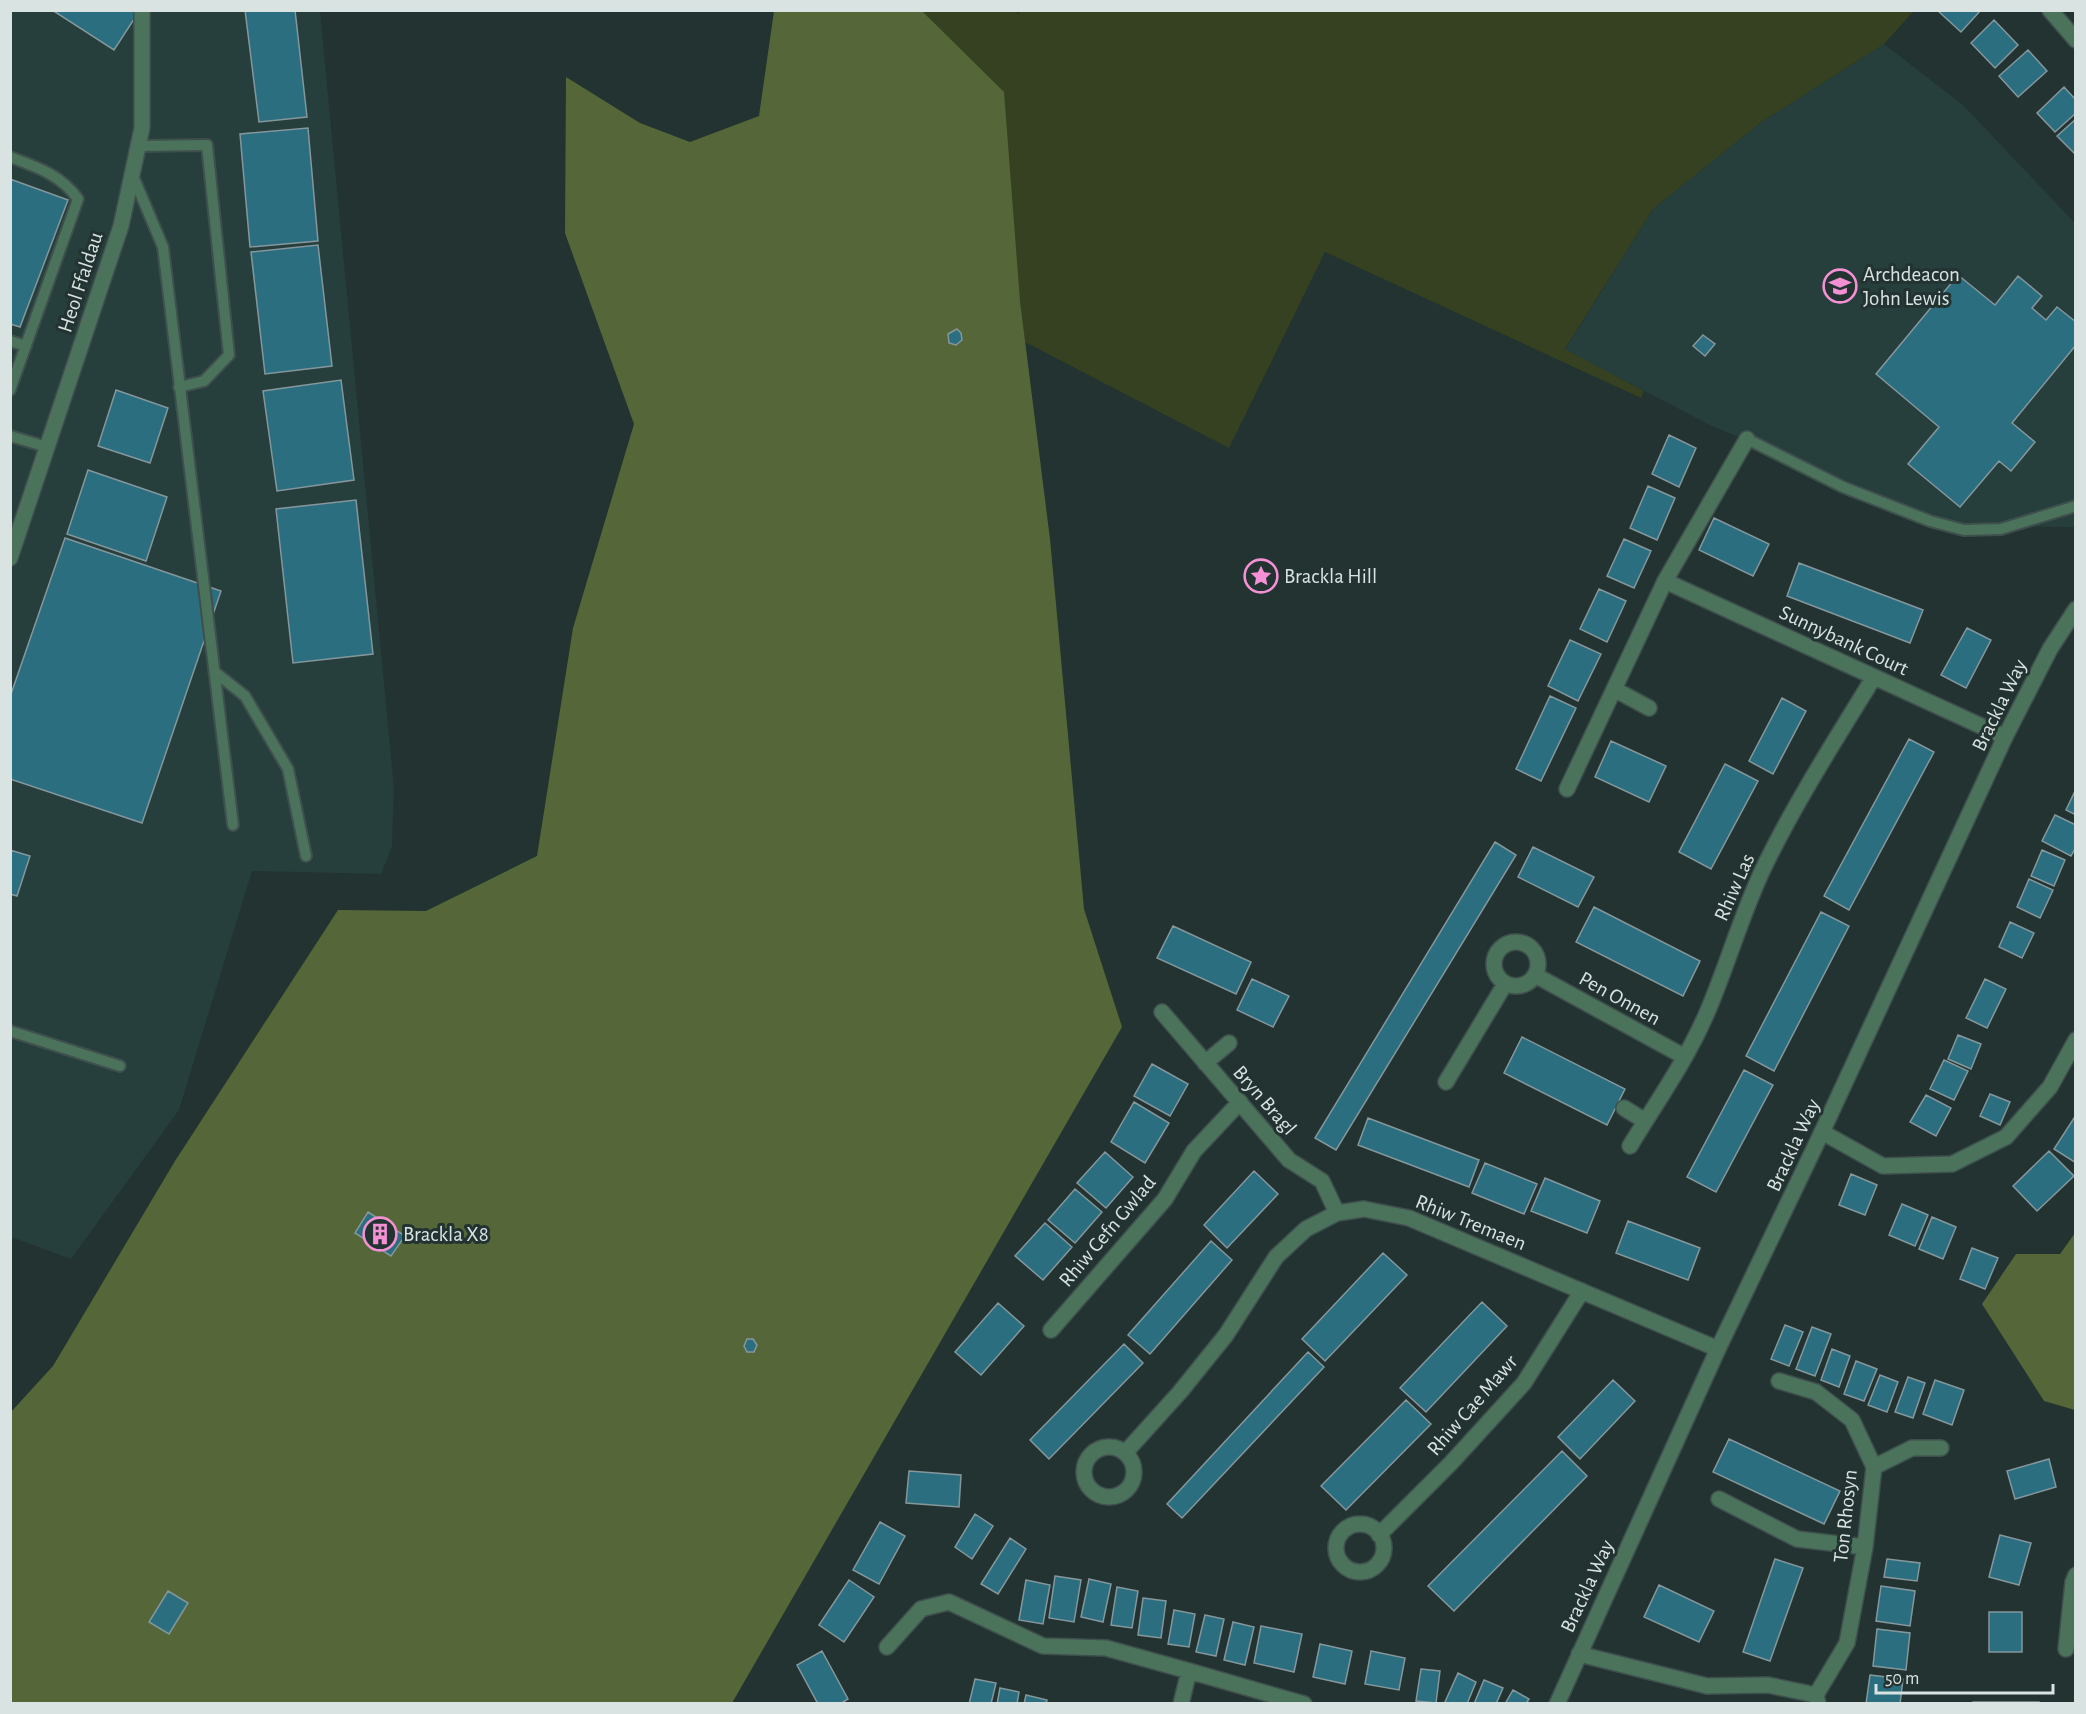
<svg xmlns="http://www.w3.org/2000/svg" width="2086" height="1714" font-family="'Alegreya Sans',sans-serif">
  <rect width="100%" height="100%" fill="#223331"/>
  <!-- built -->
  <path fill="#263e3c" d="M11 11H320L394 788 392 847 381 874 252 871 179 1110 71 1259 11 1237Z
    M1884 44 1963 105 2075 223V527L1958 526 1712 426 1565 350 1653 209 1760 123Z"/>
  <!-- green -->
  <path fill="#354120" d="M1015 10 1018 14 1022 10 1914 11 1884 44 1760 123 1653 209 1565 349 1644 391 1641 398 1325 252 1229 448 1025 342 1020 301 948 38 922 11Z"/>
  <!-- forest -->
  <path fill="#556738" d="M774 11H922L1004 92 1020 301 1050 539 1084 909 1122 1027 732 1703H11L10 1413 53 1366 175 1161 338 910 426 911 537 856 573 628 634 424 565 233 566 77 640 123 690 142 759 116Z
    M2075 1233V1410L2044 1401 1982 1304 2016 1254H2060Z"/>
  <!-- building -->
  <path fill="#2a6e7f" stroke="#85979d" stroke-width="1.5" d="M52 10H140L114 50Z
    M245 10H295L307 117 259 122Z
    M1937 10H1981L1961 32Z
    M1994 20 2018 45 1995 68 1971 43Z
    M2028 50 2047 71 2018 97 1999 76Z
    M2064 87 2076 100V113L2055 132 2037 113Z
    M2076 119V155L2057 136Z
    M308 128 318 241 250 247 240 134Z
    M10 179 68 200 20 327 10 324Z
    M318 245 332 366 265 374 251 252Z
    M1958 275 1995 305 2018 276 2042 296 2032 308 2046 320 2057 307 2076 322V345L2012 423 2035 442 2011 471 1999 461 1960 507 1908 464 1939 427 1876 374Z
    M957 329 961 333 962 340 956 345 949 343 948 334Z
    M1703 335 1715 344 1705 356 1693 346Z
    M341 380 354 480 277 491 263 391Z
    M116 390 168 408 150 463 98 446Z
    M1669 435 1696 448 1679 487 1652 474Z
    M88 470 167 497 146 561 67 534Z
    M1648 486 1675 498 1657 540 1630 528Z
    M356 500 373 654 293 663 276 509Z
    M1714 518 1769 544 1753 576 1699 550Z
    M65 538 221 591 142 823 10 779V697Z
    M1624 539 1651 551 1634 588 1607 576Z
    M1799 563 1923 610 1910 643 1787 596Z
    M1599 589 1626 601 1607 642 1580 629Z
    M1967 628 1991 640 1966 688 1941 675Z
    M1570 640 1601 654 1578 701 1548 686Z
    M1550 696 1576 708 1541 781 1516 769Z
    M1782 698 1806 711 1773 774 1749 761Z
    M1909 739 1934 752 1849 910 1824 896Z
    M1611 741 1666 766 1649 802 1595 777Z
    M1725 764 1758 781 1711 869 1679 852Z
    M2076 789V815L2066 810Z
    M2055 815 2076 825V847L2071 856 2042 841Z
    M1495 842 1516 855 1336 1150 1315 1138Z
    M1533 847 1594 877 1578 907 1518 877Z
    M10 850 30 856 17 896 10 894Z
    M2042 850 2065 860 2054 886 2031 876Z
    M2029 879 2053 890 2040 918 2017 907Z
    M1594 907 1700 961 1683 996 1576 942Z
    M1821 912 1849 926 1774 1071 1746 1056Z
    M2010 922 2034 933 2022 958 1999 947Z
    M1173 926 1251 962 1236 994 1157 958Z
    M1252 979 1289 996 1273 1027 1237 1010Z
    M1985 979 2006 989 1987 1028 1966 1018Z
    M1958 1035 1981 1044 1971 1069 1948 1059Z
    M1522 1037 1625 1089 1607 1125 1504 1073Z
    M1944 1060 1968 1071 1954 1100 1930 1089Z
    M1152 1064 1188 1084 1170 1116 1134 1096Z
    M1744 1070 1773 1085 1716 1192 1687 1177Z
    M1990 1094 2010 1102 2000 1125 1980 1116Z
    M1926 1095 1951 1108 1936 1136 1910 1122Z
    M1134 1102 1169 1123 1145 1163 1111 1142Z
    M2076 1115V1163L2054 1149Z
    M1368 1118 1479 1160 1469 1187 1358 1145Z
    M2049 1151 2074 1176 2037 1211 2013 1186Z
    M1105 1152 1133 1177 1106 1208 1077 1183Z
    M1485 1163 1537 1184 1524 1214 1472 1193Z
    M1254 1171 1278 1194 1227 1248 1204 1225Z
    M1851 1174 1877 1185 1865 1215 1839 1205Z
    M1545 1178 1600 1201 1587 1233 1531 1211Z
    M1075 1189 1102 1212 1075 1243 1048 1220Z
    M1902 1204 1928 1215 1915 1246 1889 1235Z
    M368 1212 405 1236 391 1256 355 1233Z
    M1932 1217 1956 1227 1943 1259 1919 1249Z
    M1628 1221 1700 1248 1688 1280 1616 1253Z
    M1045 1223 1072 1247 1043 1280 1015 1256Z
    M1211 1241 1232 1260 1150 1354 1128 1335Z
    M1972 1248 1998 1258 1985 1289 1960 1279Z
    M1383 1253 1407 1275 1325 1361 1302 1339Z
    M1482 1302 1507 1326 1426 1412 1400 1388Z
    M998 1303 1024 1326 981 1375 955 1352Z
    M1785 1325 1803 1332 1789 1366 1771 1359Z
    M1812 1327 1831 1334 1815 1376 1796 1369Z
    M747 1339H753L757 1345 754 1352H747L744 1346Z
    M1124 1344 1143 1363 1049 1459 1030 1440Z
    M1832 1349 1850 1356 1839 1387 1821 1380Z
    M1308 1352 1324 1367 1182 1518 1167 1504Z
    M1856 1361 1877 1369 1864 1401 1844 1394Z
    M1880 1375 1898 1382 1887 1412 1868 1405Z
    M1908 1377 1925 1383 1913 1418 1895 1412Z
    M1613 1380 1635 1401 1580 1459 1558 1437Z
    M1935 1380 1964 1390 1952 1425 1923 1414Z
    M1406 1400 1431 1424 1346 1510 1321 1486Z
    M1729 1439 1840 1491 1824 1524 1713 1472Z
    M1562 1451 1587 1476 1454 1611 1428 1586Z
    M2049 1459 2056 1487 2015 1499 2007 1471Z
    M909 1471 961 1475 959 1507 906 1503Z
    M975 1514 993 1526 972 1559 955 1547Z
    M880 1522 905 1536 879 1584 853 1570Z
    M2000 1535 2031 1543 2019 1585 1989 1577Z
    M1010 1538 1026 1549 998 1594 981 1584Z
    M1775 1559 1803 1568 1770 1661 1743 1652Z
    M1887 1559 1920 1563 1917 1581 1884 1577Z
    M1055 1576 1081 1580 1074 1622 1049 1618Z
    M1089 1579 1111 1584 1103 1622 1081 1617Z
    M849 1580 874 1597 844 1642 819 1625Z
    M1026 1580 1050 1585 1043 1624 1019 1620Z
    M1659 1585 1714 1611 1699 1642 1644 1617Z
    M1881 1586 1915 1591 1910 1626 1876 1621Z
    M1117 1587 1138 1591 1132 1628 1111 1625Z
    M168 1591 188 1603 169 1634 149 1622Z
    M1143 1598 1166 1601 1161 1638 1138 1635Z
    M1174 1610 1195 1614 1189 1647 1168 1644Z
    M1989 1612H2022V1652H1989Z
    M1205 1615 1224 1619 1216 1656 1196 1652Z
    M1233 1622 1254 1627 1245 1665 1224 1660Z
    M1261 1626 1302 1634 1294 1672 1254 1663Z
    M1877 1629 1910 1633 1906 1670 1873 1666Z
    M1320 1644 1352 1651 1345 1684 1313 1677Z
    M822 1651 848 1699 840 1704H818L797 1665Z
    M1371 1651 1405 1658 1399 1690 1365 1684Z
    M1421 1669 1440 1671 1436 1703 1416 1701Z
    M1458 1673 1476 1682 1467 1704H1448L1445 1702Z
    M1870 1675 1903 1679 1900 1704H1866Z
    M975 1679 996 1683 991 1704H969Z
    M1484 1680 1503 1688 1496 1704H1474Z
    M1000 1688 1019 1692 1017 1704H997Z
    M1513 1690 1529 1699 1526 1704H1505Z
    M1026 1695 1047 1700 1046 1704H1024Z
    M1973 1702H2039V1704H1973Z"/>
  <g fill="none" stroke-linecap="round" stroke-linejoin="round">
    <!-- service casing -->
    <g stroke="#3f4f4d" stroke-width="14">
      <path id="service" d="M139 146 207 145 229 355 204 381 179 387
        M10 157C37 167 61 175 78 199L10 390
        M133 176 163 247 233 825
        M10 341 26 346
        M10 436 47 447
        M1747 439 1843 487 1930 521 1964 530 2001 529 2076 506
        M216 673 245 696 288 769 306 856
        M10 1031 120 1066"/>
    </g>
    <!-- minor casing -->
    <g stroke="#3f4f4d" stroke-width="18">
      <path id="minor" d="M2050 10 2076 40
        M10 558 121 226 142 128V10
        M1665 581 2005 737
        M1614 689 1649 708
        M1567 789 1665 581 1747 439
        M1494 964a22 22 0 1 1 44 0a22 22 0 1 1-44 0Z
        M1535 975 1685 1057
        M1162 1012 1289 1160 1322 1181 1337 1213
        M1205 1063 1229 1043
        M1446 1082 1505 984
        M1624 1108 1645 1121
        M1822 1132 1883 1166 1952 1164 2006 1137 2050 1087 2076 1040
        M1630 1146C1656 1103 1686 1061 1706 1015 1727 967 1741 915 1764 867 1796 801 1836 739 1874 677
        M1051 1330 1165 1199 1194 1151 1240 1102
        M1779 1381 1816 1392 1852 1420 1874 1467 1865 1547 1847 1643 1816 1695
        M1084 1472a25 25 0 1 1 50 0a25 25 0 1 1-50 0Z
        M1125 1453 1180 1392 1226 1335 1276 1257 1306 1229 1337 1213 1364 1209 1409 1218 1718 1349
        M1874 1467 1912 1448H1941
        M1719 1499 1797 1539 1865 1547
        M1336 1548a24 24 0 1 1 48 0a24 24 0 1 1-48 0Z
        M1379 1535 1451 1463 1524 1383 1582 1291
        M887 1647 921 1609 949 1602 1043 1646 1106 1648 1189 1671 1181 1704
        M2066 1649 2073 1582 2076 1575
        M1579 1654 1707 1686 1768 1685 1816 1695 1818 1704
        M1189 1671 1304 1704"/>
    </g>
    <!-- tertiary casing -->
    <g stroke="#3f4f4d" stroke-width="18">
      <path id="tertiary" d="M1557 1704 1718 1349 1822 1132 2005 737 2050 649 2076 609"/>
    </g>
    <!-- service -->
    <use href="#service" stroke="#4b725a" stroke-width="10"/>
    <!-- minor -->
    <use href="#minor" stroke="#4b725a" stroke-width="15"/>
    <!-- tertiary -->
    <use href="#tertiary" stroke="#4b725a" stroke-width="15"/>
  </g>
  <!-- icons -->
  <defs>
    <g id="school-ring" transform="scale(1.725)"><circle r="9.5" fill="#223331" stroke="#f491d4" stroke-width="1.5"/><path d="M0-5L7-2L0 1L-7-2ZM-4 1L0 2.5L4 1V4Q0 6-4 4Z" fill="#f491d4"/></g>
    <g id="sight-ring" transform="scale(1.725)"><circle r="9.5" fill="#223331" stroke="#f491d4" stroke-width="1.5"/><path d="M0-6L1.8-2.2L6-1.7L2.9 1.2L3.7 5.4L0 3.3L-3.7 5.4L-2.9 1.2L-6-1.7L-1.8-2.2Z" fill="#f491d4"/></g>
    <g id="building-ring" transform="scale(1.725)"><circle r="9.5" fill="#223331" stroke="#f491d4" stroke-width="1.5"/><path d="M-4-6H4V6H1V3H-1V6H-4ZM-2.5-4.3h1.7v1.8h-1.7ZM.8-4.3h1.7v1.8H.8ZM-2.5-1h1.7V.8h-1.7ZM.8-1h1.7V.8H.8Z" fill="#f491d4"/></g>
  </defs>
  <g fill-rule="evenodd">
    <use href="#school-ring" x="1840" y="286"/>
    <use href="#sight-ring" x="1261" y="576"/>
    <use href="#building-ring" x="380" y="1234"/>
  </g>
  <g text-anchor="middle" stroke-width="6" stroke-linejoin="round" paint-order="stroke">
    <!-- poi labels -->
    <g font-size="21" fill="#d9e3e2" stroke="#223331" text-anchor="start">
      <text x="1863" y="281">Archdeacon<tspan x="1863" dy="24">John Lewis</tspan></text>
      <text x="1284" y="583">Brackla Hill</text>
      <text x="403" y="1241">Brackla X8</text>
    </g>
    <!-- street labels -->
    <g font-size="21" fill="#d9e3e2" stroke="#223331">
      <text transform="translate(80 282) rotate(-72)" y="7">Heol Ffaldau</text>
      <text transform="translate(1844 640) rotate(25)" y="7">Sunnybank Court</text>
      <text transform="translate(1999 705) rotate(-64)" y="7">Brackla Way</text>
      <text transform="translate(1734 887) rotate(-66)" y="7">Rhiw Las</text>
      <text transform="translate(1620 998) rotate(29)" y="7">Pen Onnen</text>
      <text transform="translate(1265 1100) rotate(49)" y="7">Bryn Bragl</text>
      <text transform="translate(1793 1145) rotate(-65)" y="7">Brackla Way</text>
      <text transform="translate(1471 1222) rotate(22)" y="7">Rhiw Tremaen</text>
      <text transform="translate(1107 1231) rotate(-50)" y="7">Rhiw Cefn Gwlad</text>
      <text transform="translate(1472 1405) rotate(-49)" y="7">Rhiw Cae Mawr</text>
      <text transform="translate(1845 1516) rotate(-84)" y="7">Ton Rhosyn</text>
      <text transform="translate(1587 1586) rotate(-65)" y="7">Brackla Way</text>
    </g>
  </g>
  <!-- border -->
  <rect width="2086" height="1714" fill="none" stroke="#d9e3e2" stroke-width="24"/>
  <!-- scale -->
  <path d="M1876 1684v9h177v-9" fill="none" stroke="#d9e3e2" stroke-width="3"/>
  <text x="1885" y="1684" font-size="18" fill="#d9e3e2" stroke="#223331" stroke-width="4.5" paint-order="stroke">50 m</text>
</svg>
